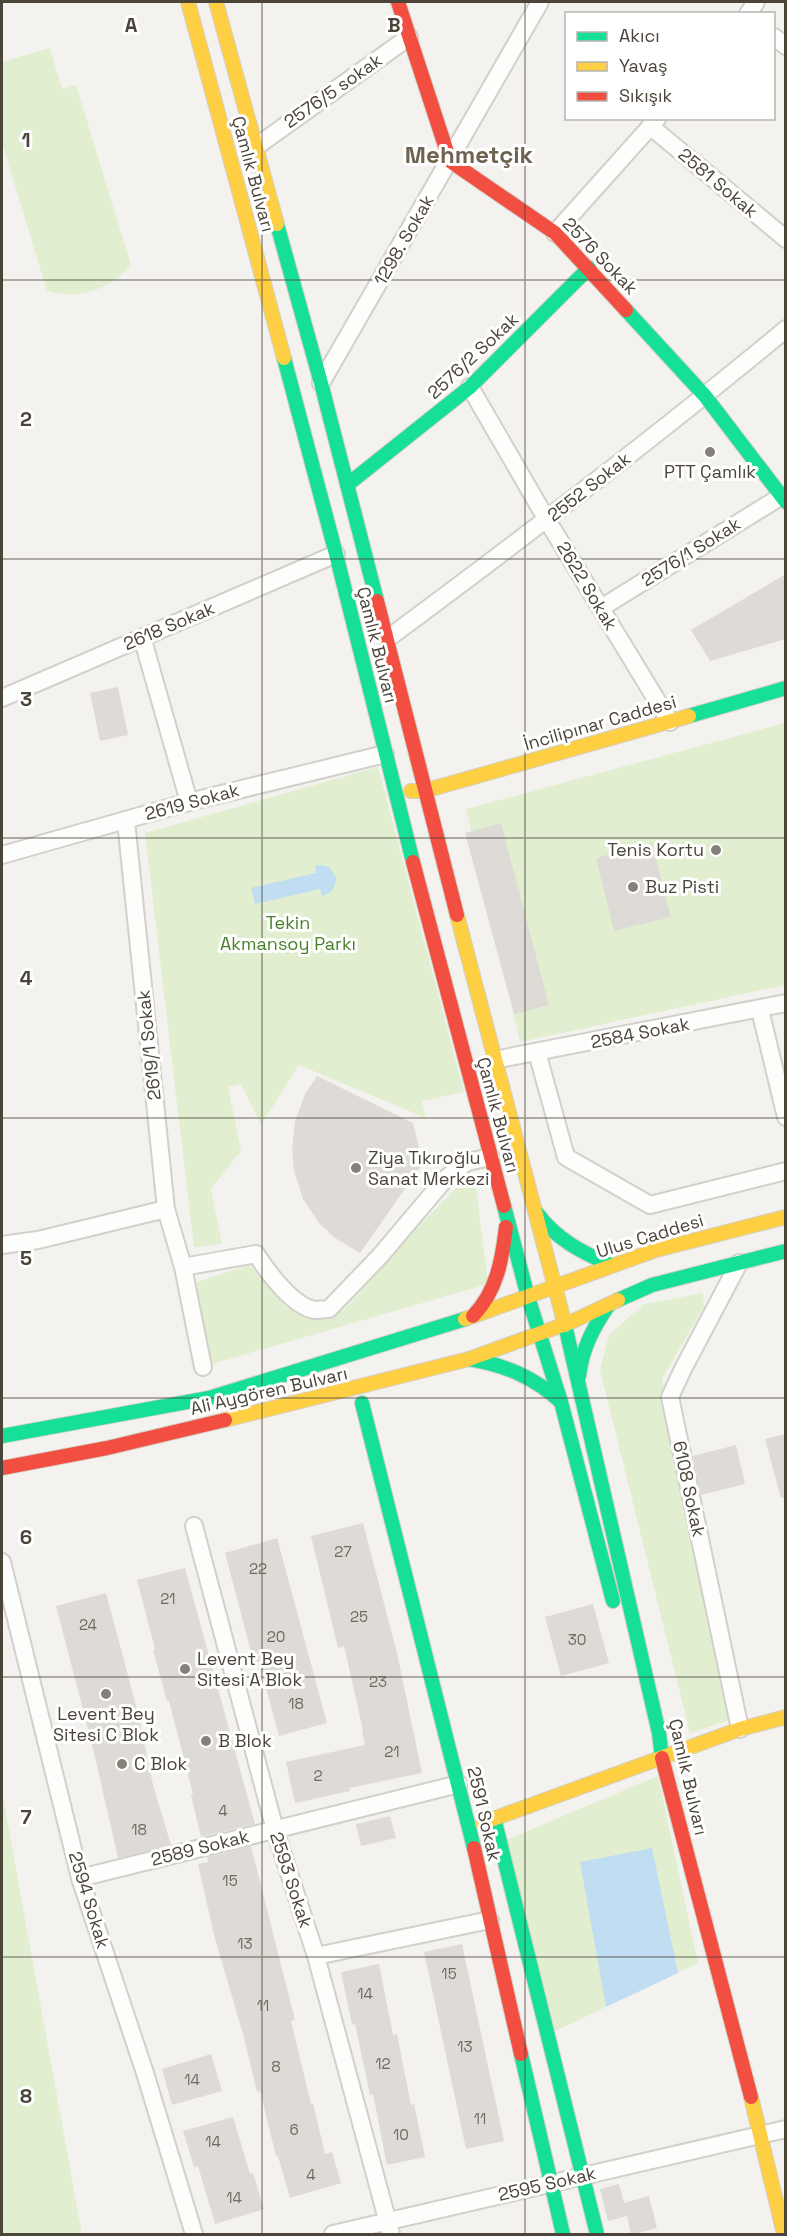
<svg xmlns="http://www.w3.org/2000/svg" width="787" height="2236" font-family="'Space Grotesk',sans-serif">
  <rect width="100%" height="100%" fill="#f4f2ee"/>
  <!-- green -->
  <path fill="#e1eecf" d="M50 48 62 89 76 85 131 265C110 290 78 300 47 291L2 143V62Z
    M785 723V985L520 1042 466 809Z
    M378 767 464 1092 422 1101 426 1118 299 1065 261 1125 241 1084 228 1087 241 1151 211 1189 222 1244 194 1247 145 833Z
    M467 1177 476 1187 488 1284 212 1364 191 1284 249 1265 286 1307 317 1319 344 1310 415 1230Z
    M703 1293 704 1307 662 1379 733 1719 690 1733 600 1370 609 1335 644 1304Z
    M658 1776 698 1963 545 2036 504 1841Z
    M2 1792 82 2234H2Z"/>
  <!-- water -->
  <path fill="#c0ddf1" d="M319 865 329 867 336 877C336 887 332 893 322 896L320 889 255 904 251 888 316 873 315 866Z
    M652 1848 678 1973 606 2007 580 1862Z"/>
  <!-- building -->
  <path fill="#dedbd6" d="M786 574V639L710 661 691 630Z
    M118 687 128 735 100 741 90 693Z
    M501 823 549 1005 514 1014 465 833Z
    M652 843 671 917 614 931 596 858Z
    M317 1076 413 1123 423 1163 360 1253 335 1238 319 1223 303 1199 294 1171 292 1150 295 1121 305 1094Z
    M786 1434V1498H781L765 1439Z
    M736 1445 745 1484 701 1495 693 1456Z
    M363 1523 397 1653 422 1773 349 1788 350 1791 295 1803 286 1762 365 1745 362 1731 363 1730 344 1646 338 1648 311 1536Z
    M277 1538 327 1723 279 1736 260 1666 255 1667 225 1553Z
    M185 1568 255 1824 201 1837 191 1795 193 1794 169 1701H167L153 1650 155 1649 137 1580Z
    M106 1593 138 1713 153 1785 171 1845 118 1858 92 1744 56 1606Z
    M593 1604 609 1663 561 1676 545 1617Z
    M390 1816 396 1838 361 1846 356 1824Z
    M251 1846 295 2020 291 2021 311 2104 313 2103 325 2154 332 2152 341 2183 290 2198 278 2156H276L260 2091 257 2092 243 2034 214 1935 198 1864 208 1862 207 1857Z
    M462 1944 504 2141 466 2149 424 1952Z
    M379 1964 393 2035 397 2034 411 2105 414 2104 425 2157 387 2165 373 2094 370 2095 355 2024 352 2025 341 1972Z
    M211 2054 222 2091 172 2105 162 2069Z
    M233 2117 250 2174 253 2173 264 2209 215 2224 198 2166 194 2167 183 2131Z
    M619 2184 624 2203 649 2196 657 2228 631 2235 627 2216 608 2221 600 2189Z"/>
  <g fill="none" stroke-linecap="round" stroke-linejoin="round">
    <!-- street casing -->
    <g stroke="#d2d0cb" stroke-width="20">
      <path id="street" d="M748 14 756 2
        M774 37 786 46
        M650 126 786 239
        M257 146 409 37
        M555 233 657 119
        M321 383 540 2
        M470 387 547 520 670 722
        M601 608 780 497
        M142 637 189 802
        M387 639C522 539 656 437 786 329
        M2 698 336 554
        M126 821 166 1209 183 1267 203 1367
        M2 855 189 802 385 754
        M760 1010 786 1117
        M537 1052 566 1157 650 1205 786 1171
        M494 1060 786 1003
        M2 1245 38 1240 166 1209
        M739 1263 683 1369 670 1397 740 1729
        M183 1267 256 1254C267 1271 293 1307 315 1310 319 1310 325 1309 329 1309L380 1256 445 1179 467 1162 491 1157
        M194 1526 275 1830 316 1956 391 2234
        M2 1562 80 1878 145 2073 194 2234
        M80 1878 459 1784
        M316 1956 490 1920
        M333 2234 786 2129"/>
    </g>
    <!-- fast casing -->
    <g stroke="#d3cfc5" stroke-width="16">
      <path id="fast" d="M277 224 321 383 377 601
        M626 310 705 396 786 502
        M284 358 336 554 413 862
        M347 485 470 387 589 268
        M689 716 786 688
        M504 1206 528 1297 561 1402 613 1601
        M536 1212C556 1239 581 1252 611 1265
        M618 1300 652 1285 786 1251
        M565 1325 659 1733 662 1758
        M469 1359C505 1365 534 1377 561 1402
        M579 1376C582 1349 593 1328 608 1306
        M362 1403 474 1848
        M2 1436 209 1398 465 1319
        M494 1818 597 2234
        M521 2054 563 2234"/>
    </g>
    <!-- slow casing -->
    <g stroke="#d3cfc5" stroke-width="16">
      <path id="slow" d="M188 2 284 358
        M216 2 277 224
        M411 791H424L689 716
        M457 915 565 1325
        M465 1319 656 1250 786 1217
        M225 1420 469 1359 571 1322 618 1300
        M482 1823 740 1729 786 1717
        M751 2097 784 2234"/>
    </g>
    <!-- jam casing -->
    <g stroke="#d3cfc5" stroke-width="16">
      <path id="jam" d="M398 2 450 161 555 233 626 310
        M377 601 457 915
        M413 862 504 1206
        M473 1316C497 1291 502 1260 506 1227
        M2 1468 107 1448 225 1420
        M662 1758 751 2097
        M474 1848 521 2054"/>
    </g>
    <!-- street -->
    <use href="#street" stroke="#fdfdfc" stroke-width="16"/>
    <!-- fast -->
    <use href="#fast" stroke="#16e098" stroke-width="14"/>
    <!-- slow -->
    <use href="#slow" stroke="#ffcf43" stroke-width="14"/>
    <!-- jam -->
    <use href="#jam" stroke="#f24e42" stroke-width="14"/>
  </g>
  <!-- grid -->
  <path fill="none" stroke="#4b4439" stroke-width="1.5" stroke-opacity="0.55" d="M262 2V2234M525 2V2234M2 280H786M2 559H786M2 838H786M2 1118H786M2 1398H786M2 1677H786M2 1957H786"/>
  <!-- markers -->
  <g fill="#868178" stroke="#fff" stroke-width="2">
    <circle cx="710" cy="452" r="6"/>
    <circle cx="716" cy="850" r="6"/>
    <circle cx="633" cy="887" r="6"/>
    <circle cx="356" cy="1168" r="6"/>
    <circle cx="185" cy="1669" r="6"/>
    <circle cx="106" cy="1694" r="6"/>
    <circle cx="206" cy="1741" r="6"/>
    <circle cx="122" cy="1764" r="6"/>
  </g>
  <g text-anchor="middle" stroke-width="6" stroke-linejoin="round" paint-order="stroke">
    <!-- number labels -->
    <g font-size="15" fill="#706a61">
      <text x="343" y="1557">27</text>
      <text x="258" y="1574">22</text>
      <text x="168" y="1604">21</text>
      <text x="359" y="1622">25</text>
      <text x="88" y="1630">24</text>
      <text x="276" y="1642">20</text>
      <text x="577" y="1645">30</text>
      <text x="378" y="1687">23</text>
      <text x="296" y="1709">18</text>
      <text x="392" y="1757">21</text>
      <text x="318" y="1781">2</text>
      <text x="223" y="1816">4</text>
      <text x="139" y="1835">18</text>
      <text x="230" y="1886">15</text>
      <text x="245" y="1949">13</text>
      <text x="449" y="1979">15</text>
      <text x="365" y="1999">14</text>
      <text x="263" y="2011">11</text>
      <text x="465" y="2052">13</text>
      <text x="383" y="2069">12</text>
      <text x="276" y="2072">8</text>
      <text x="192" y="2085">14</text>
      <text x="480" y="2124">11</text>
      <text x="294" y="2135">6</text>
      <text x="401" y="2140">10</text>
      <text x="213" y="2147">14</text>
      <text x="311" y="2180">4</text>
      <text x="234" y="2203">14</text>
    </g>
    <!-- street labels -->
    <g font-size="18" fill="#4b4439" stroke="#fff">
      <text transform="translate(333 91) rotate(-35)" y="6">2576/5 sokak</text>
      <text transform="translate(253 174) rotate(75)" y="6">Çamlık Bulvarı</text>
      <text transform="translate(718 183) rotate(40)" y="6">2581 Sokak</text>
      <text transform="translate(404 240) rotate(-60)" y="6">1298. Sokak</text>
      <text transform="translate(600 256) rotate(46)" y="6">2576 Sokak</text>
      <text transform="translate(473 356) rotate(-43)" y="6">2576/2 Sokak</text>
      <text transform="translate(589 487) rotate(-38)" y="6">2552 Sokak</text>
      <text transform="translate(691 552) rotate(-32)" y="6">2576/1 Sokak</text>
      <text transform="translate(587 586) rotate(59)" y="6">2622 Sokak</text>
      <text transform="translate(169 626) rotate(-23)" y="6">2618 Sokak</text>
      <text transform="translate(377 645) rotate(76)" y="6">Çamlık Bulvarı</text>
      <text transform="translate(600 723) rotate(-16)" y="6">İncilipınar Caddesi</text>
      <text transform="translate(192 802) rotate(-15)" y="6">2619 Sokak</text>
      <text transform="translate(640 1033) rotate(-11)" y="6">2584 Sokak</text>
      <text transform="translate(149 1045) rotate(-96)" y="6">2619/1 Sokak</text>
      <text transform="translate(498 1115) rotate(75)" y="6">Çamlık Bulvarı</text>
      <text transform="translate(650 1236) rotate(-17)" y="6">Ulus Caddesi</text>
      <text transform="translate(269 1391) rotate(-13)" y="6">Ali Aygören Bulvarı</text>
      <text transform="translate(689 1489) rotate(78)" y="6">6108 Sokak</text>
      <text transform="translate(688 1777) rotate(77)" y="6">Çamlık Bulvarı</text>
      <text transform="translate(484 1814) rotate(77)" y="6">2591 Sokak</text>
      <text transform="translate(200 1848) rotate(-14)" y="6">2589 Sokak</text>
      <text transform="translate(291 1880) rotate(72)" y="6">2593 Sokak</text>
      <text transform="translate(89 1900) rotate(73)" y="6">2594 Sokak</text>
      <text transform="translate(547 2184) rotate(-13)" y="6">2595 Sokak</text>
    </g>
    <!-- poi labels -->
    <g font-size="18" fill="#4b4439" stroke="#fff" text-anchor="start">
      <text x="710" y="478" text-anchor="middle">PTT Çamlık</text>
      <text x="704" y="856" text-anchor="end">Tenis Kortu</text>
      <text x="645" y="893">Buz Pisti</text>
      <text x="368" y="1164">Ziya Tıkıroğlu<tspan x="368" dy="21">Sanat Merkezi</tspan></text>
      <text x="197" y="1665">Levent Bey<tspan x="197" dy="21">Sitesi A Blok</tspan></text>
      <text x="106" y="1720" text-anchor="middle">Levent Bey<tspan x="106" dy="21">Sitesi C Blok</tspan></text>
      <text x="218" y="1747">B Blok</text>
      <text x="134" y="1770">C Blok</text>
    </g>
    <!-- park labels -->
    <g font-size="18" fill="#4a7f2a" stroke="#fff">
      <text x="288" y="929">Tekin<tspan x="288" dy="21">Akmansoy Parkı</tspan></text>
    </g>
    <!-- district labels -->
    <g font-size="24" font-weight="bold" fill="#6e6250" stroke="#fff">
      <text x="469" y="163">Mehmetçik</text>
    </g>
  </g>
  <g font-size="20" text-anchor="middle" font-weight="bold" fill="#4b4439" stroke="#fff" stroke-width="6" stroke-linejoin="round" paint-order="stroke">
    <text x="131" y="32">A</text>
    <text x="394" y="32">B</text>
    <text x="26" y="147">1</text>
    <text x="26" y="426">2</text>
    <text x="26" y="706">3</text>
    <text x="26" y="985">4</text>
    <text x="26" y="1265">5</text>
    <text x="26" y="1544">6</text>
    <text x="26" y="1824">7</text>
    <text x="26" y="2103">8</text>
  </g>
  <!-- border -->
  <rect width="787" height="2236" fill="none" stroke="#4b4439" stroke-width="6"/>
  <!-- legend -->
  <rect x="565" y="12" width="210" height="108" fill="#ffffff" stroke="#b7b4b0" stroke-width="1.5"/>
  <rect x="577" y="32" width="30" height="9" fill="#16e098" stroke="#b7b4b0" stroke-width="1.5"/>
  <text x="619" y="42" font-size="18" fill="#4b4439">Akıcı</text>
  <rect x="577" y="62" width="30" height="9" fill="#ffcf43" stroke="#b7b4b0" stroke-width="1.5"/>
  <text x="619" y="72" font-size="18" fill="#4b4439">Yavaş</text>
  <rect x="577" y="92" width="30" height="9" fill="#f24e42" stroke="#b7b4b0" stroke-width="1.5"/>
  <text x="619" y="102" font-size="18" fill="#4b4439">Sıkışık</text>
</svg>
